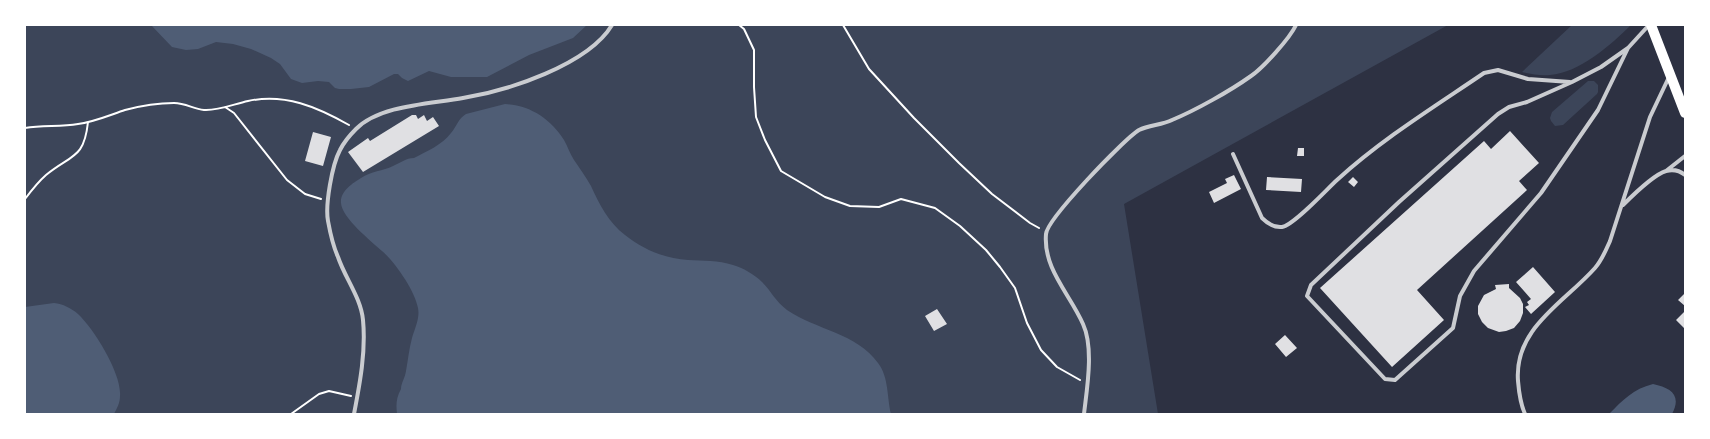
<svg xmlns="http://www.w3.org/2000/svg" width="1710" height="439" font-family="Jost,sans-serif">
  <rect width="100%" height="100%" fill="#2d3142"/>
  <!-- green -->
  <path fill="#3c4559" d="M25 25H1448L1124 204 1158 414H25Z
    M1572 25H1631C1611 45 1579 73 1550 75 1541 76 1531 74 1522 72Z
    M1588 81H1594L1598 85V92L1597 94 1563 125 1555 126 1551 121 1550 118 1552 112Z"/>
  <!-- water -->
  <path fill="#4f5d75" d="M151 25H587L573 38 529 55 487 77H451L429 71 408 81 402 78 398 74H394L369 87 351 89H339L335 88 329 82 318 81 302 83 291 79 280 64 271 58 251 49 233 44 216 42 198 49 186 50 172 47Z
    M505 104C530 105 551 119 564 140 568 147 570 154 574 160 580 169 586 177 591 186 599 204 609 223 625 235 642 249 666 259 688 260 703 261 718 260 733 265 743 268 754 274 762 282 772 292 775 301 787 310 816 330 857 333 878 363 889 377 887 398 891 414H397C396 405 396 398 401 389 401 383 405 378 406 371 408 360 409 349 412 338 415 328 420 318 418 308 415 291 395 262 382 251 371 241 342 218 341 203 340 191 353 183 361 178 371 171 383 171 393 166 400 163 406 158 414 158 427 151 442 145 451 133 457 126 458 119 466 114Z
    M54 303C63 304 71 308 78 314 94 329 122 374 120 396 120 403 117 408 114 414H25V307Z
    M1653 384C1671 388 1682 395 1672 414H1609C1623 400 1633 389 1653 384Z"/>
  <!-- building -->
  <path fill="#e0e0e3" d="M412 115H416L418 119 424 115 427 121 433 117 439 126 363 172 348 152 368 138 370 141Z
    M1510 131 1539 163 1519 181 1527 190 1417 290 1444 320 1392 367 1320 288 1484 141 1491 149Z
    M313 132 331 137 323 166 305 161Z
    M1298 148H1304V156H1297Z
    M1234 175 1241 189 1214 203 1209 192 1227 183 1225 179Z
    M1267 177 1302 179 1301 192 1266 190Z
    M1353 177 1358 182 1354 187 1348 182Z
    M1533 267 1555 292 1531 314 1525 307 1529 305 1527 302 1531 299 1516 282Z
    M1509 284V288L1520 298 1523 304V313L1520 321 1514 328 1506 331 1499 332 1488 328 1482 322 1478 314V306L1484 295 1496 289 1495 285Z
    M1685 293V306L1678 300Z
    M937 309 947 324 934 331 925 316Z
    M1685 311V329L1676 320Z
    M1285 335 1297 348 1286 357 1275 344Z"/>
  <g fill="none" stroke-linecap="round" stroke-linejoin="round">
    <!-- path -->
    <path stroke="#fff" stroke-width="2" d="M739 25 744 29 754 50V87L756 117 765 140 781 171 825 197 850 206 879 207 901 199 935 208 960 226 986 250 1000 267 1015 288 1027 323 1041 350 1057 367 1080 380
      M843 25 869 69 914 118 959 163 992 194 1030 223 1039 228
      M225 107 234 113 287 180 305 194 321 199
      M25 128C43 125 60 127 78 124 94 122 110 115 125 110 140 106 158 103 174 103 186 103 193 109 204 110 218 111 234 104 248 101 285 93 317 107 349 125
      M25 199C31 191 38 182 46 175 72 154 84 159 88 122
      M291 414 319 394 329 391 351 396"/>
    <!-- service -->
    <path stroke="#caccd0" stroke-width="4" d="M1628 48 1601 67 1572 82 1527 102 1509 107 1498 114 1399 202 1311 285 1307 296 1385 379 1395 380 1453 328 1460 296 1474 271 1541 193 1598 110 1628 48 1649 25
      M1233 154 1262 218C1267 223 1273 228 1282 227 1294 225 1326 190 1337 180 1382 139 1434 107 1484 73L1498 70 1528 79 1570 82
      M1666 171 1685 156
      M1623 205C1633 195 1653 175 1666 171 1673 169 1680 171 1685 175
      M354 414C360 383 366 351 363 320 361 298 345 278 338 257 333 246 330 232 328 221 325 205 332 165 340 150 343 144 350 135 356 129 380 105 430 104 463 98 507 91 588 65 612 25
      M1084 414C1087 388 1094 348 1083 324 1070 294 1043 269 1046 234 1047 219 1124 139 1139 130 1149 125 1162 125 1172 120 1196 110 1230 91 1251 76 1263 68 1290 38 1296 25
      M1525 414C1520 403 1519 393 1518 381 1514 328 1564 303 1595 268 1602 260 1606 250 1610 241L1650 117 1669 77"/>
    <!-- secondary -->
    <path stroke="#fff" stroke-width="10" d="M1651 25 1685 113"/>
  </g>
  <!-- border -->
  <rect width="1710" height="439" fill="none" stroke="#ffffff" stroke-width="52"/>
</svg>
